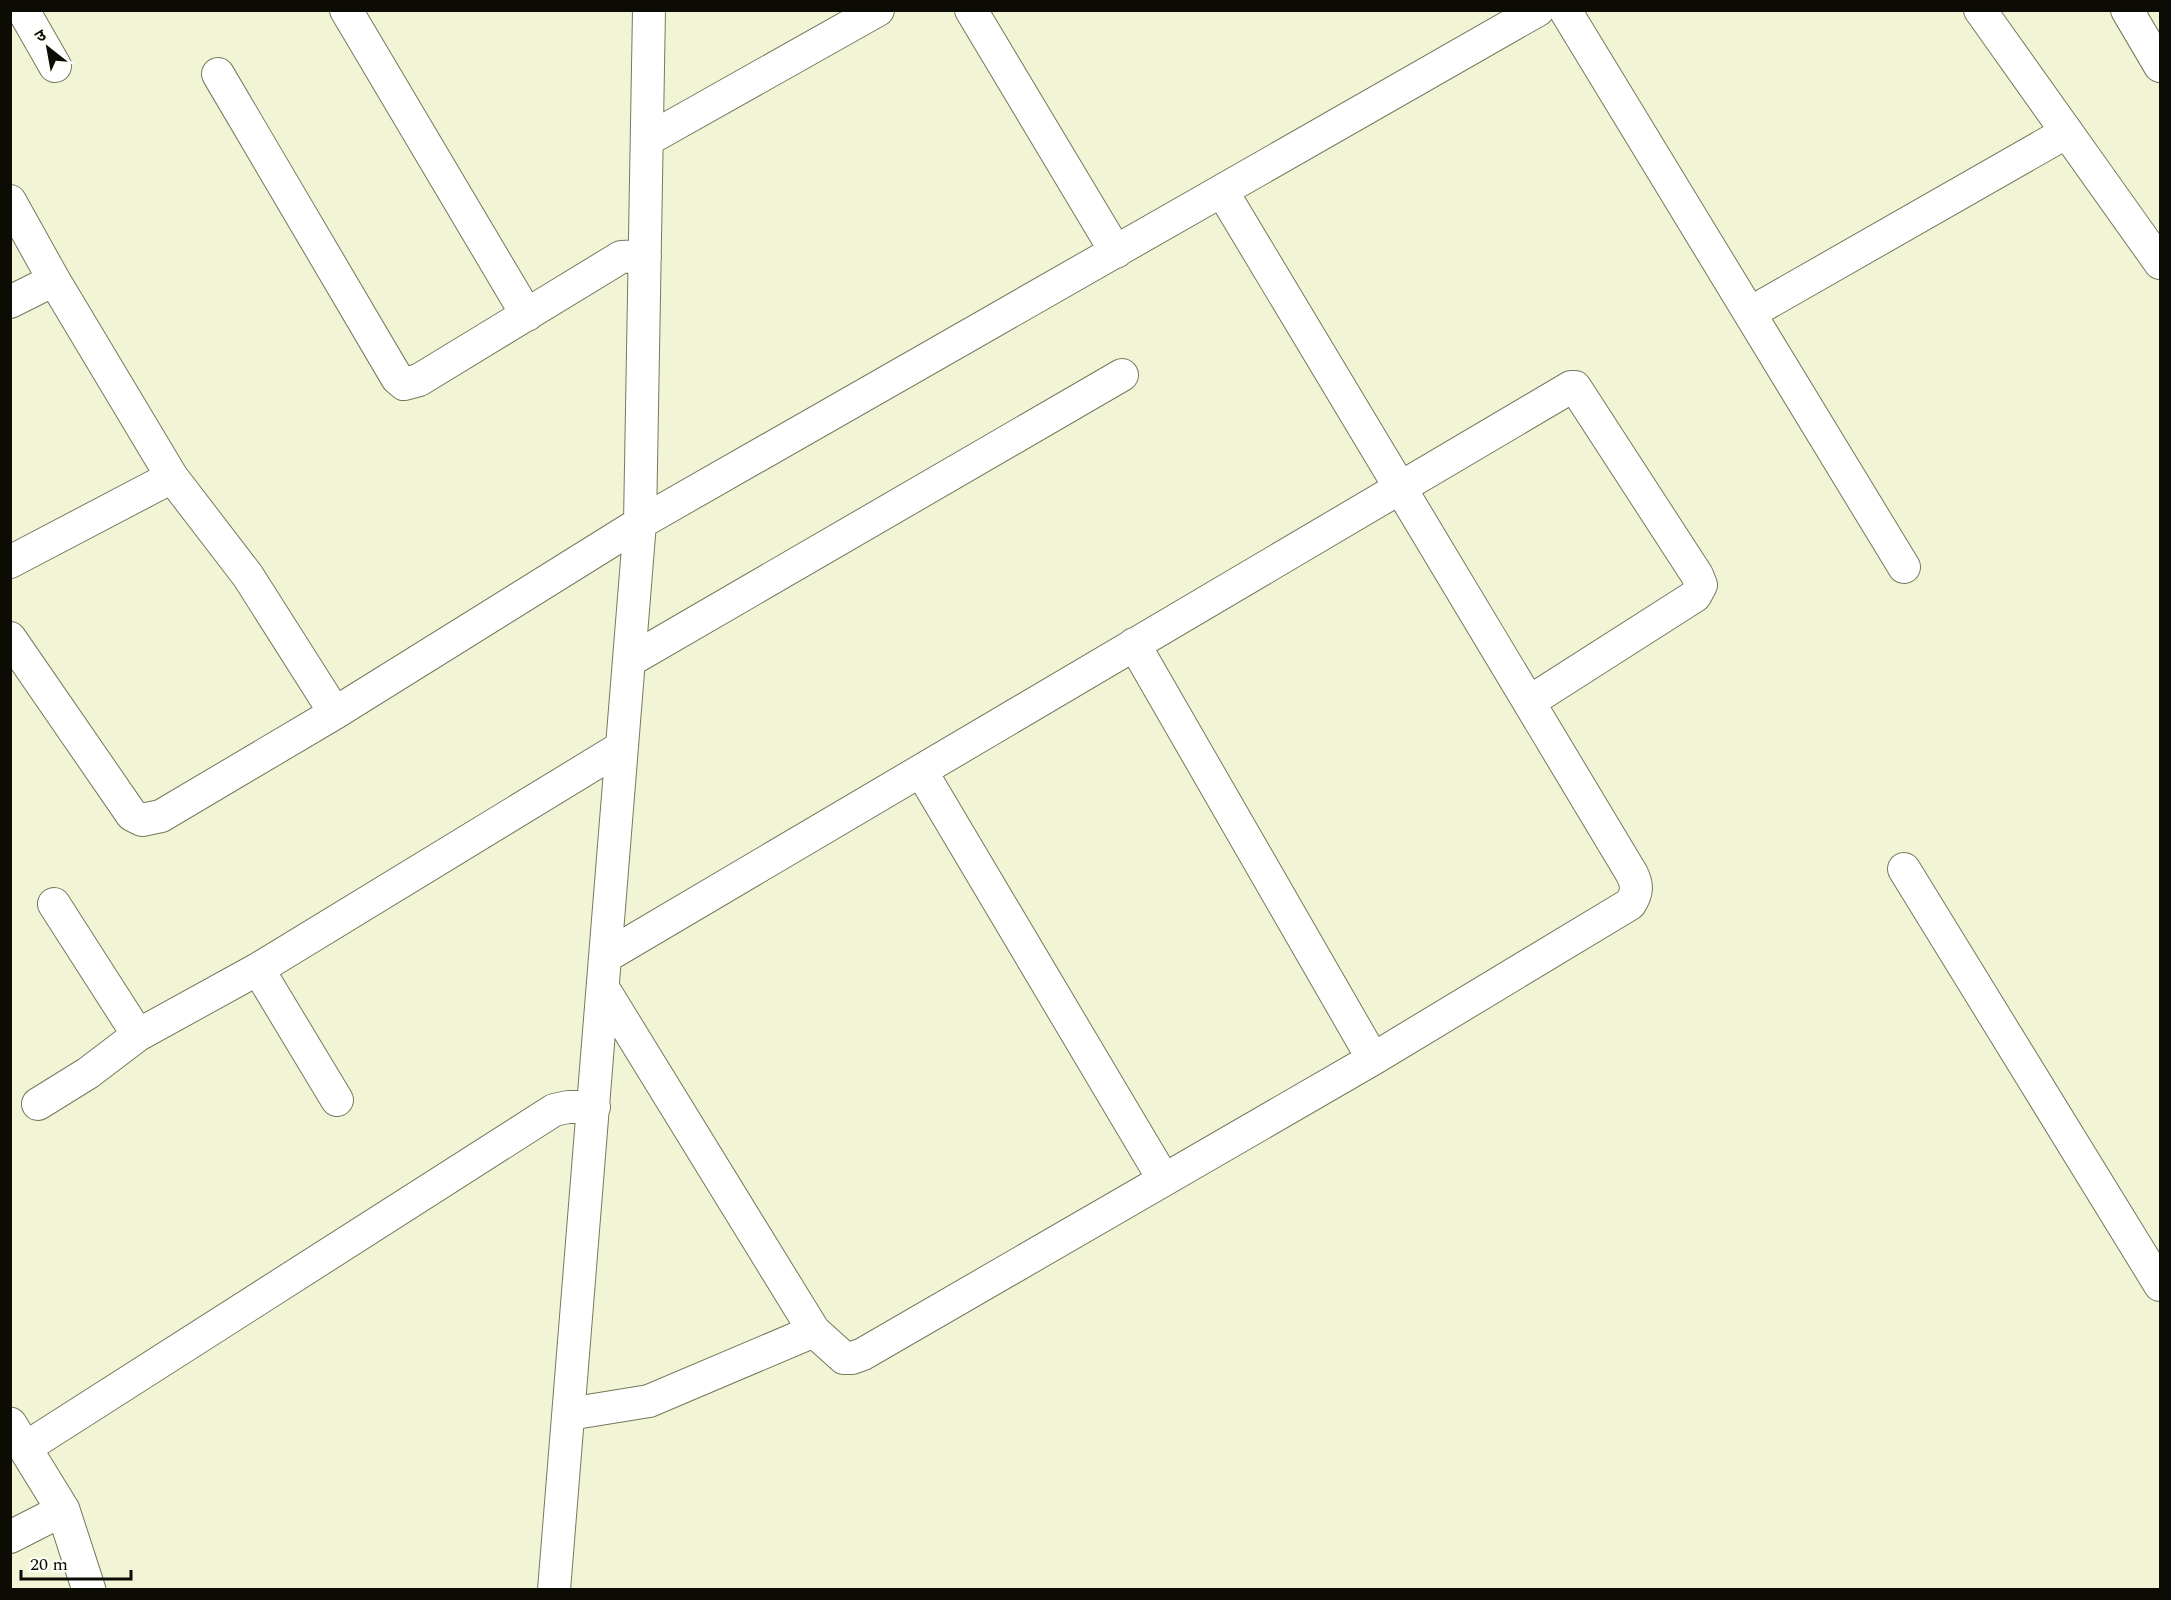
<svg xmlns="http://www.w3.org/2000/svg" width="2171" height="1600" font-family="Spectral,'Noto Sans Devanagari',serif">
  <rect width="100%" height="100%" fill="#f2f4d6"/>
  <g fill="none" stroke-linecap="round" stroke-linejoin="round">
    <!-- minor casing -->
    <g stroke="#77785d" stroke-width="34">
      <path id="minor" d="M23 10 55 66
        M346 10 527 315
        M971 10 1116 252
        M1565 10 1904 567
        M1980 10 2160 263
        M2127 10 2160 66
        M218 74 397 378 404 384 419 380 621 257 645 256
        M647 140 878 10
        M10 201 54 280 172 477 248 576 335 713
        M10 302 54 280
        M1750 313 2067 132
        M10 562 172 477
        M10 638 132 815 142 820 161 816 335 713 640 523 1538 10
        M1134 644 1373 1059
        M629 661 1122 375
        M921 771 1164 1180
        M1904 869 2160 1285
        M54 904 138 1035
        M605 957 1571 387H1575L1697 575 1701 585 1695 596 1529 702
        M258 969 337 1100
        M603 988 814 1331
        M38 1104 88 1073 138 1035 258 969 622 747
        M569 1414 649 1401 814 1331 844 1358H852L863 1354 1373 1059 1630 904C1637 893 1638 886 1632 874L1222 191
        M25 1448 554 1110 568 1107H594
        M10 1537 63 1510
        M554 1590 640 523 649 10"/>
    </g>
    <!-- tertiary casing -->
    <g stroke="#77785d" stroke-width="35">
      <path id="tertiary" d="M10 1424 63 1510 89 1590"/>
    </g>
    <!-- minor -->
    <use href="#minor" stroke="#fff" stroke-width="32"/>
    <!-- tertiary -->
    <use href="#tertiary" stroke="#fff" stroke-width="33"/>
  </g>
  <!-- border -->
  <rect width="2171" height="1600" fill="none" stroke="#0c0c04" stroke-width="24"/>
  <!-- north arrow -->
  <g transform="translate(48 48) rotate(329)" stroke="#fffff9" stroke-width="4.5" paint-order="stroke">
  <path d="M0-4.5L10 22L0 15L-10 22Z" fill="#0c0c04"/>
  <text y="-9" font-size="16" font-weight="bold" text-anchor="middle" fill="#0c0c04">उ</text>
  </g>
  <!-- scale -->
  <path d="M21 1570v9h110v-9" fill="none" stroke="#0c0c04" stroke-width="3"/>
  <text x="30" y="1570" font-size="18" fill="#0c0c04" stroke="#fffff9" stroke-width="4.5" paint-order="stroke">20 m</text>
</svg>
